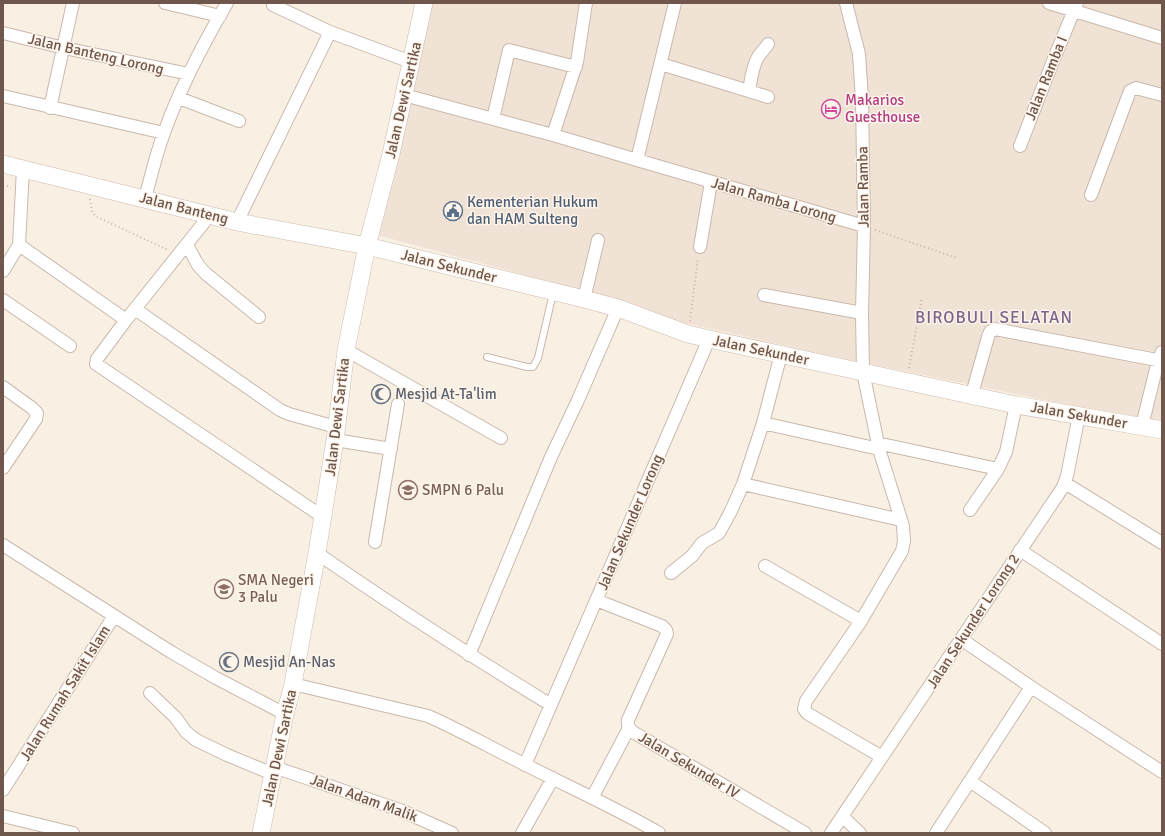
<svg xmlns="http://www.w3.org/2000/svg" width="1165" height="836" font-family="Signika,sans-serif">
  <rect width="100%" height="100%" fill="#f9f0e4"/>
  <!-- residential -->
  <path fill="#f0e2d4" d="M432 3H1162V422L1107 413 822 354 672 320 565 286 377 235Z"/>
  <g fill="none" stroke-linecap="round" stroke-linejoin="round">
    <!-- lane casing -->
    <g stroke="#c9b8ac" stroke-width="8">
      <path id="lane" d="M487 357 527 367H533L538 358 553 293"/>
    </g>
    <!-- street casing -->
    <g stroke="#c9b8ac" stroke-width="14">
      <path id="street" d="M165 3 220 16
        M274 3 273 5 330 32 411 62
        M846 3 859 54 862 100 864 226 862 313 863 372 879 449 903 526 904 541 902 551 861 621 806 701 804 709 807 713 810 715 882 757
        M1049 3 1162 38
        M3 33 64 48 189 74
        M661 64 768 97
        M749 91C751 80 752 67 758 57 761 52 765 49 768 44
        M404 95 553 135 637 160 864 226
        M3 96 164 133
        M179 98 239 121
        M50 108 73 3
        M493 119 509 50 576 67
        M553 135 577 62 586 3
        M1020 146 1053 61 1077 3
        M637 160 675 3
        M1091 195 1130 91 1136 88 1162 95
        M145 198C151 177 156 154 164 133 180 88 203 44 227 3
        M210 215 126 320 97 359 96 364 323 517
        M237 222 330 32
        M19 245 126 320
        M187 245 198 265 205 273 259 317
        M700 247 711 182
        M3 271 19 245 23 169
        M764 295 862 313
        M584 299 598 240
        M3 300 70 346
        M135 309 280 410 289 414 336 427
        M346 350 501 438
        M3 387 32 408 37 413 36 419 3 468
        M972 394 988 337 990 332 995 329 1162 361
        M763 423 879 449
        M1142 426 1158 361 1162 352
        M335 440 391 449
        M877 443 998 469 1006 452 1016 405
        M1065 483 1162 543
        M743 484 901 520
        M970 510 998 469
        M375 542 398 404
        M3 545 171 652 216 678 285 714
        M1020 550 1162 644
        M317 553C393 606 471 656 551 705
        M765 566 861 621
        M671 573 692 556 702 543 719 533 731 511 743 484 763 423 781 354
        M596 600 662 626 666 630 667 634 628 720C627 728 631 731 638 735L805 833
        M961 639 1031 687 1162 772
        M469 655 551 457 578 400 618 308
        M293 684 428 716C462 731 493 749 526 765 571 788 616 808 659 833
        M150 693 176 718 186 732 196 740 227 755 273 774
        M525 765 709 339
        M274 767 400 810 452 833
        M970 781 1045 833
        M3 790 114 616
        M592 798 629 728
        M3 816 73 833
        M842 816 860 833
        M522 833 553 778
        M831 833 1063 487 1067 476 1079 415
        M936 833 1031 687"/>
    </g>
    <!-- secondary casing -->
    <g stroke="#cebaad" stroke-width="18">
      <path id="secondary" d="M3 164 237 222 367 246 584 299 618 308 688 334 709 339 1016 405 1162 430
        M261 833 285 714 293 684 317 553 335 440 346 350 367 246 391 154 424 3"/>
    </g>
    <!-- path -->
    <path stroke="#d0b2a3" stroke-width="2" stroke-dasharray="1 3" stroke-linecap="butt" d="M3 185 11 187
      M90 199 92 211 95 216 168 250
      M875 230 957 258
      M690 321 698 258
      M909 368 922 298"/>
    <!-- lane -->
    <use href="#lane" stroke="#fff" stroke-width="6"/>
    <!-- street -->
    <use href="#street" stroke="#fff" stroke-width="12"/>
    <!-- secondary -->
    <use href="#secondary" stroke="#fff" stroke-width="17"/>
  </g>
  <!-- icons -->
  <defs>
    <g id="hotel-ring" transform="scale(1)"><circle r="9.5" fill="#fdf4ea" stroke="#d1479c" stroke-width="1.5"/><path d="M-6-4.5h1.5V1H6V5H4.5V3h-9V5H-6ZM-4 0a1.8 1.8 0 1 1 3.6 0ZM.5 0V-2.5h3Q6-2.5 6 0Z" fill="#d1479c"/></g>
    <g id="civic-ring" transform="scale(1)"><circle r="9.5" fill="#fdf4ea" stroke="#5c6f8a" stroke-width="1.5"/><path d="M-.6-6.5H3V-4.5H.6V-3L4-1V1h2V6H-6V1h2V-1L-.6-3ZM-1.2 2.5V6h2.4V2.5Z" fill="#5c6f8a"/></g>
    <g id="mosque-ring" transform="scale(1)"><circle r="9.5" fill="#fdf4ea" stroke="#6b7280" stroke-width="1.5"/><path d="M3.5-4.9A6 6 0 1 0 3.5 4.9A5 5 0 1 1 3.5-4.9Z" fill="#6b7280"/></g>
    <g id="school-ring" transform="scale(1)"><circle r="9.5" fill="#fdf4ea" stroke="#8d6e63" stroke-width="1.5"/><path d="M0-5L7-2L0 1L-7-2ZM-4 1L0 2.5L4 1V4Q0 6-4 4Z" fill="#8d6e63"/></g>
  </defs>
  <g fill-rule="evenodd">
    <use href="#hotel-ring" x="831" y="109"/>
    <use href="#civic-ring" x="453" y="211"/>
    <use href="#mosque-ring" x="381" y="394"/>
    <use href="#school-ring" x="408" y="490"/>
    <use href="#school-ring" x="224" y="589"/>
    <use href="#mosque-ring" x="229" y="662"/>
  </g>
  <g text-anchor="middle" stroke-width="3" stroke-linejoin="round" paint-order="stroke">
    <!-- street labels -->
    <g font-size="15" fill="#6f574d" stroke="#fdf4ea">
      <text transform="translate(96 54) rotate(13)" y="5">Jalan Banteng Lorong</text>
      <text transform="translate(1046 78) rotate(-68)" y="5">Jalan Ramba I</text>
      <text transform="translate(403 100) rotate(-77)" y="5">Jalan Dewi Sartika</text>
      <text transform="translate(863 187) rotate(-91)" y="5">Jalan Ramba</text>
      <text transform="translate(774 200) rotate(16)" y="5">Jalan Ramba Lorong</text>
      <text transform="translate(184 208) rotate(14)" y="5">Jalan Banteng</text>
      <text transform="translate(449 266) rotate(14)" y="5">Jalan Sekunder</text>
      <text transform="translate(761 350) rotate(12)" y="5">Jalan Sekunder</text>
      <text transform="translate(1079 415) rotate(10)" y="5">Jalan Sekunder</text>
      <text transform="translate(337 417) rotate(-83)" y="5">Jalan Dewi Sartika</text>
      <text transform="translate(630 522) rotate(-67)" y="5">Jalan Sekunder Lorong</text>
      <text transform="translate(973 621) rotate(-57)" y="5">Jalan Sekunder Lorong 2</text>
      <text transform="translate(65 693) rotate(-58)" y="5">Jalan Rumah Sakit Islam</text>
      <text transform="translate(279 748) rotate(-78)" y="5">Jalan Dewi Sartika</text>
      <text transform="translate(689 765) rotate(31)" y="5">Jalan Sekunder IV</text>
      <text transform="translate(364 798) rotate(20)" y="5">Jalan Adam Malik</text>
    </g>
    <!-- hotel labels -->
    <g font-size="15" fill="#b23c85" stroke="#fdf4ea" text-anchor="start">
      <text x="845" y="105">Makarios<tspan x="845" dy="17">Guesthouse</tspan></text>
    </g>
    <!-- service labels -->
    <g font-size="15" fill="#4e5e75" stroke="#fdf4ea" text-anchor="start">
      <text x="467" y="207">Kementerian Hukum<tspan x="467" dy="17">dan HAM Sulteng</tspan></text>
    </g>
    <!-- worship labels -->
    <g font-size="15" fill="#5b616d" stroke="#fdf4ea" text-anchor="start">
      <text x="395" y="399">Mesjid At-Ta'lim</text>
      <text x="243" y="667">Mesjid An-Nas</text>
    </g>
    <!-- education labels -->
    <g font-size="15" fill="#785e54" stroke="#fdf4ea" text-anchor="start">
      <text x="422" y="495">SMPN 6 Palu</text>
      <text x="238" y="585">SMA Negeri<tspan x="238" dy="17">3 Palu</tspan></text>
    </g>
    <!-- quarter labels -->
    <g font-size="17" letter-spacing="1" fill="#7c658c" stroke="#fdf4ea">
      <text x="994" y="323">BIROBULI SELATAN</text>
    </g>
  </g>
  <!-- border -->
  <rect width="1165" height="836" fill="none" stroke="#6f574d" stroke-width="8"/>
</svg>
